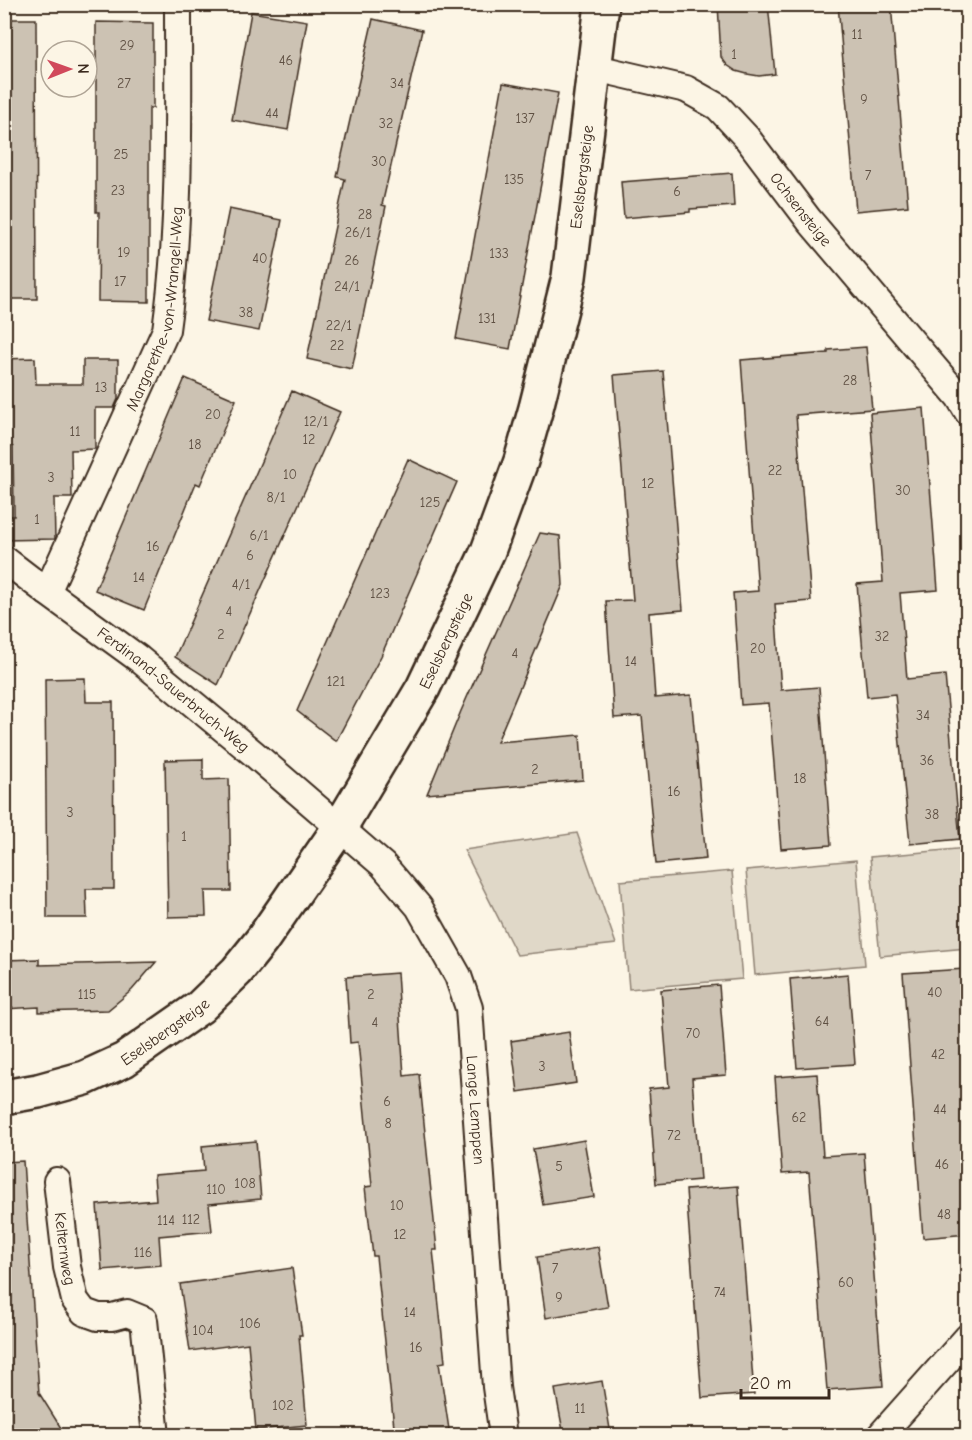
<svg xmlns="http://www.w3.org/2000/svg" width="972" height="1440" font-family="'Comic Neue',sans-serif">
  <rect width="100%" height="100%" fill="#fcf5e5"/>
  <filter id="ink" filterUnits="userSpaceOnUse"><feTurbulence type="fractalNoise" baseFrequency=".0167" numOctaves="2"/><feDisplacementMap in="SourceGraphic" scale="12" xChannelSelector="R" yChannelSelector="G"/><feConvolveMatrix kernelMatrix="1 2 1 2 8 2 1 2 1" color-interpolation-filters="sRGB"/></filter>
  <g filter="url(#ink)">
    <!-- green -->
    <path fill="#e0d8c8" stroke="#8e8173" stroke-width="1.5" d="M577 833 616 944 517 955 464 850Z
      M967 848V948L880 956 870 857Z
      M856 860 865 965 755 975 746 870Z
      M732 871 742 979 629 989 620 881Z"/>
    <!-- building -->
    <path fill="#ccc2b3" stroke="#3b2a1e" stroke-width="1.5" d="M718 4H768L775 74 759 76 747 74 736 71 727 65 721 57Z
      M838 4H891L908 206 856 211Z
      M251 12 307 21 288 130 232 120Z
      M4 19H36L37 299H4Z
      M373 19 422 30 382 205 386 206 352 369 307 359 345 179 337 177Z
      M96 22 153 23V108H149V302L98 301 99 212H96Z
      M503 83 558 93 510 349 456 339Z
      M732 173 734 206 690 209V212L624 218 621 182Z
      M229 209 282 220 259 331 206 321Z
      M866 347 872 409 796 415 811 601 775 604 781 690 819 687 831 845 781 849 769 703 741 705 733 593 758 591 741 360 828 353V350Z
      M35 358 36 384H83V360H118V399L114 408H95V449L71 450 72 498H54L55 539 4 540V516H14L13 447H4V359Z
      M663 371 683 610 649 613 655 698 691 695 706 859 656 864 642 716 614 718 606 601 633 600 614 375Z
      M185 378 236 400 200 485 196 483 144 610 95 590Z
      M292 391 340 412 218 685 175 657Z
      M924 408 938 590 900 593 907 679 945 675 960 839 910 844 895 694 867 697 857 584 883 582 870 413Z
      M408 459 457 482 381 656 336 741 297 711Z
      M540 533 560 536 563 585 497 742 580 735 583 780 427 794 461 711Z
      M85 678 86 702H113L114 889H86L87 918H47L45 679Z
      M203 759V780L229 779 231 891H205L206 916 168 917 165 760Z
      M39 959V965L156 962 132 990 108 1010 39 1012V1007L4 1009V960Z
      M965 969 968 1011V1234L923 1238 903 973Z
      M397 973 404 1076 419 1074 437 1250H433L445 1362 439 1363 450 1436H395L376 1256H373L365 1187 372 1186 358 1042 350 1043 346 977Z
      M848 974 855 1064 797 1068 790 979Z
      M719 985 726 1075 692 1078 700 1180 656 1184 649 1089 669 1087 661 990Z
      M569 1032 576 1083 518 1092 511 1041Z
      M817 1074 823 1156 864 1153 883 1386 827 1390 809 1172 782 1174 775 1077Z
      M584 1140 594 1197 543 1205 533 1149Z
      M256 1141 261 1199 209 1204 212 1231 159 1236 161 1265 102 1270 97 1205 156 1200 154 1175 204 1171 202 1146Z
      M23 1161 39 1393 66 1436H4V1162Z
      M738 1186 754 1394 702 1398 686 1190Z
      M598 1247 608 1307 546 1318 537 1257Z
      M292 1268 302 1335H299L307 1425 256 1430 248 1343 190 1351 180 1284Z
      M602 1381 610 1429 564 1436 555 1389Z"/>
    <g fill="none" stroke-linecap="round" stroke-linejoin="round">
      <!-- street casing -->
      <g stroke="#3b2a1e" stroke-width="30">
        <g id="street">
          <path id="s1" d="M596 68 686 89 718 107 747 138 809 220 959 397 968 412"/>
          <path id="s2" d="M4 559 47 592 139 659 253 753 383 865 419 907 458 976 469 1008 496 1387 503 1436"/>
          <path id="s3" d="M47 592 166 330C181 223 178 113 178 4"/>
          <path id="s4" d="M57 1181 67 1267 75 1300 84 1312 98 1317H112L127 1313 144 1320 156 1436"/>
          <path d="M880 1436 968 1337"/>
        </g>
      </g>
      <!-- secondary casing -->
      <g stroke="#3b2a1e" stroke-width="38">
        <g id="secondary">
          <path id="s5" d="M4 1097 38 1091 85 1078 124 1060 200 1007 237 971 262 940 340 827 423 688 488 551 521 461 536 408 569 277 602 4"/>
        </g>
      </g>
      <!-- street -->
      <use href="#street" stroke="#fcf5e5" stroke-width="26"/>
      <!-- secondary -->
      <use href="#secondary" stroke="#fcf5e5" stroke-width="33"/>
    </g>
  </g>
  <g text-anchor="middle" stroke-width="5" stroke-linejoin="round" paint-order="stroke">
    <!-- number labels -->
    <g font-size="14" fill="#5f5043">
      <text x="857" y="39">11</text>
      <text x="127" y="50">29</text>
      <text x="734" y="59">1</text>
      <text x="286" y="65">46</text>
      <text x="124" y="88">27</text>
      <text x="397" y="88">34</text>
      <text x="864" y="104">9</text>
      <text x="272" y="118">44</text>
      <text x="525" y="123">137</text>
      <text x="386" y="128">32</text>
      <text x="121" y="159">25</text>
      <text x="379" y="166">30</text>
      <text x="868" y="180">7</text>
      <text x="514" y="184">135</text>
      <text x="118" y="195">23</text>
      <text x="677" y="196">6</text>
      <text x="365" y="219">28</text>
      <text x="358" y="237">26/1</text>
      <text x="124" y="257">19</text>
      <text x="499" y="258">133</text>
      <text x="260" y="263">40</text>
      <text x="352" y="265">26</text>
      <text x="120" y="286">17</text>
      <text x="347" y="291">24/1</text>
      <text x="246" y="317">38</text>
      <text x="487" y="323">131</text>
      <text x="339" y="330">22/1</text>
      <text x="337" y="350">22</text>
      <text x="850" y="385">28</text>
      <text x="101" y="392">13</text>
      <text x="213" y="419">20</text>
      <text x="316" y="426">12/1</text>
      <text x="75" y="436">11</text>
      <text x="309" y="444">12</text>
      <text x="195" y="449">18</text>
      <text x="775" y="475">22</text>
      <text x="290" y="479">10</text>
      <text x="51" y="482">3</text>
      <text x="648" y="488">12</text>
      <text x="903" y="495">30</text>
      <text x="276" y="502">8/1</text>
      <text x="430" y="507">125</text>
      <text x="37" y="524">1</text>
      <text x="259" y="540">6/1</text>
      <text x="153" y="551">16</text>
      <text x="250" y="560">6</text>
      <text x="139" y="582">14</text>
      <text x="241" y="589">4/1</text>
      <text x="380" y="598">123</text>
      <text x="229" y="616">4</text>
      <text x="221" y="639">2</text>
      <text x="882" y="641">32</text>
      <text x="758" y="653">20</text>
      <text x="515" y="658">4</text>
      <text x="631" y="666">14</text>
      <text x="336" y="686">121</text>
      <text x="923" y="720">34</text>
      <text x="927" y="765">36</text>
      <text x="535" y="774">2</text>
      <text x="800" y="783">18</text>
      <text x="674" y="796">16</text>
      <text x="70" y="817">3</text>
      <text x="932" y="819">38</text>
      <text x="184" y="841">1</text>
      <text x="935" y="997">40</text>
      <text x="87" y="999">115</text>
      <text x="371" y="999">2</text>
      <text x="822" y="1026">64</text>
      <text x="375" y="1027">4</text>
      <text x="693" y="1038">70</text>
      <text x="938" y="1059">42</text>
      <text x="542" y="1071">3</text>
      <text x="387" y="1106">6</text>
      <text x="940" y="1114">44</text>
      <text x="799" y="1122">62</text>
      <text x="388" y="1128">8</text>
      <text x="674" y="1140">72</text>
      <text x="942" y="1169">46</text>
      <text x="559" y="1171">5</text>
      <text x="245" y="1188">108</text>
      <text x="216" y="1194">110</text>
      <text x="397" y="1210">10</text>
      <text x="944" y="1219">48</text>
      <text x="191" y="1224">112</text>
      <text x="166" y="1225">114</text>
      <text x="400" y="1239">12</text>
      <text x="143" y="1257">116</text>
      <text x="555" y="1273">7</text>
      <text x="846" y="1287">60</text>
      <text x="720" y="1297">74</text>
      <text x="559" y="1302">9</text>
      <text x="410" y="1317">14</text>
      <text x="250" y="1328">106</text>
      <text x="203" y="1335">104</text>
      <text x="416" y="1352">16</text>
      <text x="283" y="1410">102</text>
      <text x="580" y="1413">11</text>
    </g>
    <!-- street labels -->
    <g font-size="16" fill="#3b2a1e" stroke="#fcf5e5">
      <text dy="6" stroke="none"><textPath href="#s5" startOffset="1148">Eselsbergsteige</textPath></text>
      <text dy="6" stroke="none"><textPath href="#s1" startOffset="261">Ochsensteige</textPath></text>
      <text dy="6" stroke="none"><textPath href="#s3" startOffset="306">Margarethe-von-Wrangell-Weg</textPath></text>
      <text dy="6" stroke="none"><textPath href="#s5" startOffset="662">Eselsbergsteige</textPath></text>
      <text dy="6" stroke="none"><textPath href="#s2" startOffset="214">Ferdinand-Sauerbruch-Weg</textPath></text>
      <text dy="6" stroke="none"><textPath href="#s5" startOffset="176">Eselsbergsteige</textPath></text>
      <text dy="6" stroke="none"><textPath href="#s2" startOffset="758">Lange Lemppen</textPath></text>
      <text dy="6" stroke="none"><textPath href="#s4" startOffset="68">Kelternweg</textPath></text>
    </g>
  </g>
  <!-- margin -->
  <rect width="972" height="1440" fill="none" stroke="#fcf5e5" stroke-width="24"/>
  <rect x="12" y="12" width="948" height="1416" fill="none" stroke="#3b2a1e" stroke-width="2" filter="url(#ink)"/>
  <!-- north arrow -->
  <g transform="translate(69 69) rotate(89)"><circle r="28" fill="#fcf5e5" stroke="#afa495" stroke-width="1.5"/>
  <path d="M0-4.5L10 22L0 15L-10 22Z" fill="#d1495b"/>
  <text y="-9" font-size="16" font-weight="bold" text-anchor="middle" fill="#3b2a1e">N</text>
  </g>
  <!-- scale -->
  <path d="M741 1389v9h88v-9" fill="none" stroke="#3b2a1e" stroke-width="3"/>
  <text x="750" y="1389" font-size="18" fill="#3b2a1e" stroke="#fcf5e5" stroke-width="4.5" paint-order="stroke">20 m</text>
</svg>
